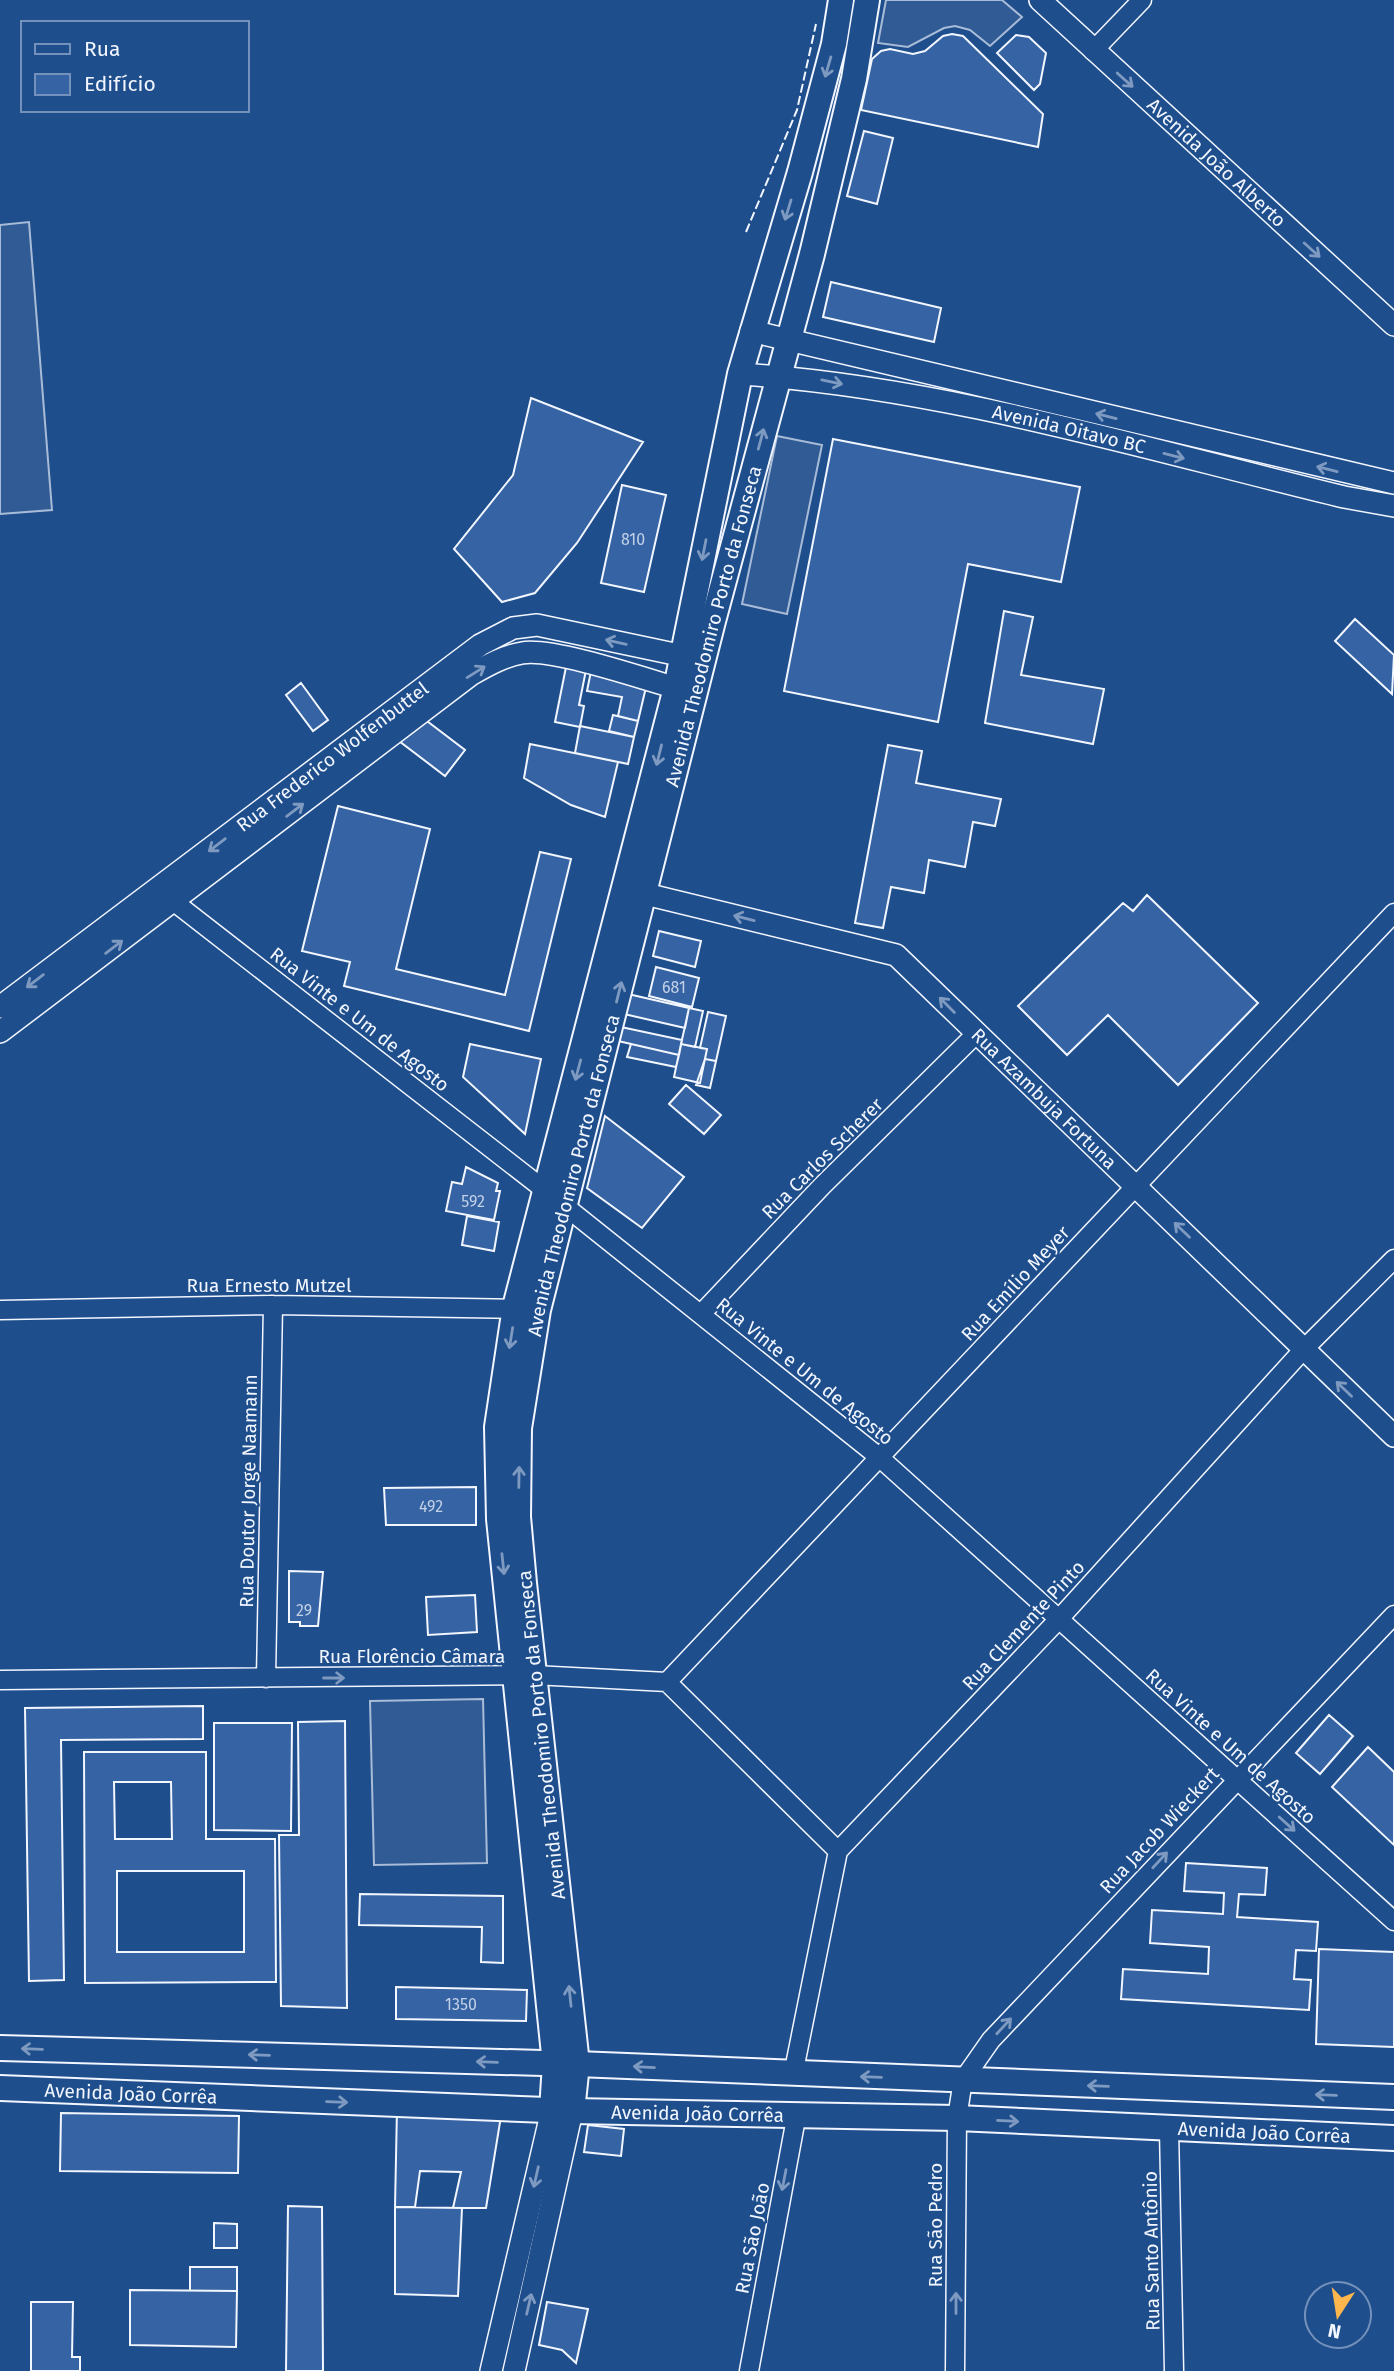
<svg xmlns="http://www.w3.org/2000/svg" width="1394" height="2371" font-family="'Fira Sans',sans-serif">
  <rect width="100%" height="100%" fill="#1f4e8c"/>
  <!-- built -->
  <path fill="#305b95" stroke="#a8bbd7" stroke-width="2" d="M886 0H1002L1022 17 990 46 970 30 955 26 944 28 908 47 878 43Z
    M29 222 52 510 0 514V225Z
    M777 436 822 445 787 614 742 604Z
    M483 1699 487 1863 374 1865 370 1701Z"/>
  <!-- building -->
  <path fill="#3563a3" stroke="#f2f6ff" stroke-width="2" fill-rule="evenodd" d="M952 34 963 36 1043 114 1038 147 861 110 872 59 881 51 890 49 913 54 925 51 943 36Z
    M1016 35 1029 37 1046 53 1040 84 1034 90 997 53Z
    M864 131 893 138 877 204 847 196Z
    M831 282 941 308 934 342 823 317Z
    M531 398 643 442 577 543 535 593 502 602 454 549 513 475Z
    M833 439 1080 487 1061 582 968 564 938 722 784 691Z
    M622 485 666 495 644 592 601 583Z
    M1004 611 1033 617 1021 675 1104 689 1093 744 985 723Z
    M1355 619 1394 655 1392 694 1335 641Z
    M566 667 586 670 579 705 584 706 580 727 555 722Z
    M591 671 647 683 638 721 618 716 622 697 587 691Z
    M301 683 328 720 313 731 286 695Z
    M419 715 465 750 445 776 399 741Z
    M613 715 638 721 634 737 609 731Z
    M580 726 634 737 628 764 575 753Z
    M530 744 618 762 605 817 571 805 524 778Z
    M888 745 922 751 916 783 1001 799 995 826 973 822 965 867 929 860 924 893 891 887 883 928 855 923Z
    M338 806 430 829 396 969 505 995 540 852 571 859 529 1031 344 986 350 962 302 951Z
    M1147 895 1258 1003 1178 1085 1108 1015 1067 1055 1018 1006 1123 903 1133 911Z
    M659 931 701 941 695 967 653 956Z
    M656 967 699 978 692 1007 649 996Z
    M628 994 689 1008 685 1028 624 1014Z
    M689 1008 703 1011 695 1047 681 1044Z
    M708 1012 726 1016 716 1061 705 1059 707 1049 700 1048Z
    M621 1027 682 1040 679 1055 618 1041Z
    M470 1044 541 1059 525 1134 463 1077Z
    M631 1044 679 1055 676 1067 627 1057Z
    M681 1044 707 1049 700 1083 674 1077Z
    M705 1059 716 1061 710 1088 696 1085Z
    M686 1085 721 1115 704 1134 669 1104Z
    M605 1116 684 1177 642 1228 587 1188Z
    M466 1167 498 1183 496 1191H500L494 1220 446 1211 452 1182 462 1184Z
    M467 1216 499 1222 494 1251 462 1245Z
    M476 1487V1525H386L384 1488Z
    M289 1571 323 1572 318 1626H300V1622H289Z
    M475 1595 477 1632 428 1635 426 1597Z
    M203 1706V1739L61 1740 64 1980 29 1981 25 1708Z
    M1329 1715 1353 1736 1320 1774 1296 1753Z
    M345 1721 347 2008 281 2006 279 1835H299L298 1722Z
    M214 1723H292L291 1831 214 1830Z
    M1368 1747 1394 1772V1845L1332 1787Z
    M84 1752H206V1839H275L276 1982 85 1983ZM114 1782H171L172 1839H115ZM117 1871H244V1952H117Z
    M1186 1863 1267 1868 1265 1895 1239 1894 1237 1917 1318 1922 1316 1951 1296 1950 1294 1979 1311 1980 1309 2010 1121 1999 1123 1969 1208 1974 1209 1947 1150 1943 1152 1910 1223 1914 1224 1893 1184 1891Z
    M360 1894 503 1896V1963L481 1962 482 1927 359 1925Z
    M1319 1949 1394 1952V2047L1316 2044Z
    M396 1987 527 1990 526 2021 396 2019Z
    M397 2108 502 2110 486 2208H453L461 2172 420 2171 415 2207H395Z
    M61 2113 239 2116 238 2173 60 2171Z
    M588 2125 624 2129 621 2156 584 2152Z
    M288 2206 322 2207 323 2371H286Z
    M395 2207 462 2208 458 2296 395 2294Z
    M214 2223 237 2224V2248H214Z
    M190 2267H237V2291H190Z
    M130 2290 237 2291 236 2347 130 2345Z
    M31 2302H73L72 2357H80V2371H31Z
    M547 2302 588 2309 576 2363 562 2350 539 2345Z"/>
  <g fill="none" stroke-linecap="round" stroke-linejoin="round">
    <!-- minor casing -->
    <g stroke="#f2f6ff" stroke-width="21">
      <path id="minor" d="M1093 51 1142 0
        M164 894 546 1191 879 1457 1394 1921
        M0 1310 273 1305 525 1309
        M701 1314 822 1186 976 1034
        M266 1678 273 1305
        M0 1680 534 1675 667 1682 838 1851
        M667 1682 1394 913
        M793 2075 838 1851 1059 1619 1303 1350 1394 1259
        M1169 2129 1174 2371
        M749 2371 797 2113
        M955 2371 957 2118 963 2080 991 2040 1394 1615"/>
    </g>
    <!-- tertiary casing -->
    <g stroke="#f2f6ff" stroke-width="24">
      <g id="tertiary">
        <path id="s1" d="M1040 0 1394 325"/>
        <path d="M751 331 1394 483"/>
        <path id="s2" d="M740 374C944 387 1145 449 1344 497L1394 506"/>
        <path id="s3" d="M629 890 896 955 1394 1436"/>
        <path id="s4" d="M0 1007 480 645 513 628 537 625 698 659"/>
        <path d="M0 1032 472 674C488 665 504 656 522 653 553 647 654 682 689 692"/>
        <path d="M491 2371 552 2110"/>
        <path d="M514 2371 572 2111"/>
      </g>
    </g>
    <!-- secondary casing -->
    <g stroke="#f2f6ff" stroke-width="28">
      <g id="secondary">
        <path d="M0 2048 577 2064 1394 2097"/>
        <path id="s5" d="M0 2088 572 2111 957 2118 1394 2138"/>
        <path d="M552 2110 555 2064 499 1519 497 1427 515 1307 676 688 740 374 800 172 834 44 841 0"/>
        <path id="s6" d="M572 2111 577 2064 524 1583 518 1517 519 1428 538 1310 713 621 812 254 854 79 867 0"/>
      </g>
    </g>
    <!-- minor -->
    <use href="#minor" stroke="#1f4e8c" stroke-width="18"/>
    <!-- tertiary -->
    <use href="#tertiary" stroke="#1f4e8c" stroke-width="21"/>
    <!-- secondary -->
    <use href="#secondary" stroke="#1f4e8c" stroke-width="24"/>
    <!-- fence -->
    <path stroke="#f2f6ff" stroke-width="2" stroke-dasharray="9 3.5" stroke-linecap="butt" d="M746 232 797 110 816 24"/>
  </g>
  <!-- one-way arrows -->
  <defs><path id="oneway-shaft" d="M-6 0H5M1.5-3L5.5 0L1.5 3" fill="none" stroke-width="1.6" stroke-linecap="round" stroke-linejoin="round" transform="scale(1.75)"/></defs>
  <g stroke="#7e9ac0">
    <use href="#oneway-shaft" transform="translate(828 67) rotate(106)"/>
    <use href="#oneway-shaft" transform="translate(1125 80) rotate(42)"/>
    <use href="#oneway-shaft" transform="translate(788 210) rotate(107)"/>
    <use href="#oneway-shaft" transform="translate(1312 250) rotate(42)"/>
    <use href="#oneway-shaft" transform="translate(832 382) rotate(12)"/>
    <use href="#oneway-shaft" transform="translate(1106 416) rotate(-166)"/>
    <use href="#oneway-shaft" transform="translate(761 439) rotate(-75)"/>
    <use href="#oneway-shaft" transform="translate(1174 456) rotate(14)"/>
    <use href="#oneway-shaft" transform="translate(1327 469) rotate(-166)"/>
    <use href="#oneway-shaft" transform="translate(704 550) rotate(101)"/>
    <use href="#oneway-shaft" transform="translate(616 642) rotate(-167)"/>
    <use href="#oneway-shaft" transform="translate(476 672) rotate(-32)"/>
    <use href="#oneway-shaft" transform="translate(659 755) rotate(104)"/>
    <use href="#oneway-shaft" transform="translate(295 810) rotate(-37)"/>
    <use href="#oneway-shaft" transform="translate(217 845) rotate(143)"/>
    <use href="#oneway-shaft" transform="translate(744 918) rotate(-166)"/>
    <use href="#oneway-shaft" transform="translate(114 947) rotate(-37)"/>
    <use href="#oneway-shaft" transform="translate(35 981) rotate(143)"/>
    <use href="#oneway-shaft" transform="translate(619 992) rotate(-76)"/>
    <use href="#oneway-shaft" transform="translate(947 1005) rotate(-135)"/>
    <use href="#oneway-shaft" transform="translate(578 1070) rotate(105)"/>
    <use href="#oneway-shaft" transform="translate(1182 1230) rotate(-136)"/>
    <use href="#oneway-shaft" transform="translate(511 1338) rotate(99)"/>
    <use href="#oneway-shaft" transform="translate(1344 1389) rotate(-136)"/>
    <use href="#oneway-shaft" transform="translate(519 1477) rotate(-89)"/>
    <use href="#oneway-shaft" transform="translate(503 1564) rotate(84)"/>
    <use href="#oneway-shaft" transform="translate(334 1678)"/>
    <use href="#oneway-shaft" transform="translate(1287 1824) rotate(42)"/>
    <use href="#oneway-shaft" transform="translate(1160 1860) rotate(-47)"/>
    <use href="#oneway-shaft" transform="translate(570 1996) rotate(-96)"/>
    <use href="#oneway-shaft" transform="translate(1004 2026) rotate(-47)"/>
    <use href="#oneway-shaft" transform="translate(32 2049) rotate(-178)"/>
    <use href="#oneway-shaft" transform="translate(259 2055) rotate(-178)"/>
    <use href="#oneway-shaft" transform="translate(487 2062) rotate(-178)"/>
    <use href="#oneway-shaft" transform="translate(644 2067) rotate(-177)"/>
    <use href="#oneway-shaft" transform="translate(871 2077) rotate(-178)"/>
    <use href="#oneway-shaft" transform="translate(1098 2086) rotate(-178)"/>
    <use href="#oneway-shaft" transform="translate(1326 2095) rotate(-178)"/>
    <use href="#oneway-shaft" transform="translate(337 2102) rotate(2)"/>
    <use href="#oneway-shaft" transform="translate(1008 2121) rotate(3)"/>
    <use href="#oneway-shaft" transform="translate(536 2177) rotate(103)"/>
    <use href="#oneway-shaft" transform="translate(784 2180) rotate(101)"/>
    <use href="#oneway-shaft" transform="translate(956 2303) rotate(-90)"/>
    <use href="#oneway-shaft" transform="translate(529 2304) rotate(-77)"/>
  </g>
  <g text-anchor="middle" stroke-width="5" stroke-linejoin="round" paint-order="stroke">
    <!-- number labels -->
    <g font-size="16" fill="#c3d1e8">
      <text x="633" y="545">810</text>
      <text x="674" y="993">681</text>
      <text x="473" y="1207">592</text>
      <text x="431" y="1512">492</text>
      <text x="304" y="1616">29</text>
      <text x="461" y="2010">1350</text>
    </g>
    <!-- street labels -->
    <g font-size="19" fill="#f2f6ff" stroke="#1f4e8c">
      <text dy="7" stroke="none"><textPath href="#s1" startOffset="240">Avenida João Alberto</textPath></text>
      <text dy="7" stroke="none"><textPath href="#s2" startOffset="334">Avenida Oitavo BC</textPath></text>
      <text dy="7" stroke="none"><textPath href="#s6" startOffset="1512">Avenida Theodomiro Porto da Fonseca</textPath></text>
      <text dy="7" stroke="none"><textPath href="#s4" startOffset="416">Rua Frederico Wolfenbuttel</textPath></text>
      <text transform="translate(360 1019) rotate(38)" y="7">Rua Vinte e Um de Agosto</text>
      <text dy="7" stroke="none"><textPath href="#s3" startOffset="481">Rua Azambuja Fortuna</textPath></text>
      <text transform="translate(822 1158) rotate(-45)" y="7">Rua Carlos Scherer</text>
      <text dy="7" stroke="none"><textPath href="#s6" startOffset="945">Avenida Theodomiro Porto da Fonseca</textPath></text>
      <text transform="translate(1015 1283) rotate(-47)" y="7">Rua Emílio Meyer</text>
      <text x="269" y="1292">Rua Ernesto Mutzel</text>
      <text transform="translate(805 1371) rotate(39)" y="7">Rua Vinte e Um de Agosto</text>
      <text transform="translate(248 1491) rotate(-89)" y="7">Rua Doutor Jorge Naamann</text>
      <text transform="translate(1023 1625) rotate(-47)" y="7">Rua Clemente Pinto</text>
      <text x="412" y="1663">Rua Florêncio Câmara</text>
      <text transform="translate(541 1735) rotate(-96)" y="7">Avenida Theodomiro Porto da Fonseca</text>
      <text transform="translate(1231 1746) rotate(42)" y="7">Rua Vinte e Um de Agosto</text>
      <text transform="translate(1159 1830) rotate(-47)" y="7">Rua Jacob Wieckert</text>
      <text dy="7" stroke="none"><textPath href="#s5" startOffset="131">Avenida João Corrêa</textPath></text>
      <text dy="7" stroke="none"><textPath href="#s5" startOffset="698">Avenida João Corrêa</textPath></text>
      <text dy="7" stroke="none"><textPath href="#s5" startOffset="1265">Avenida João Corrêa</textPath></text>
      <text transform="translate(935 2225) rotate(-90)" y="7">Rua São Pedro</text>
      <text transform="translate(752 2238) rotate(-79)" y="7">Rua São João</text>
      <text transform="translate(1151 2251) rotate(-91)" y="7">Rua Santo Antônio</text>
    </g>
  </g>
  <!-- legend -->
  <rect x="21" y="21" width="228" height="91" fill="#1f4e8c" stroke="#7391ba" stroke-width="2"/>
  <rect x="35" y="44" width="35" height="10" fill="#1f4e8c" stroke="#7391ba" stroke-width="2"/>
  <text x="84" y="56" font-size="21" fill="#f2f6ff">Rua</text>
  <rect x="35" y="74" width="35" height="21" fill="#3563a3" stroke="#7391ba" stroke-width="2"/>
  <text x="84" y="91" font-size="21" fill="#f2f6ff">Edifício</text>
  <!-- north arrow -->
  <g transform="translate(1338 2315) rotate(192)"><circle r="33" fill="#1f4e8c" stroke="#7391ba" stroke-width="2"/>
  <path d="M0-5L12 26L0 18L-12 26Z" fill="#ffb74d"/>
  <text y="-10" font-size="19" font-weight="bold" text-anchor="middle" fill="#f2f6ff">N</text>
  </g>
</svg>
